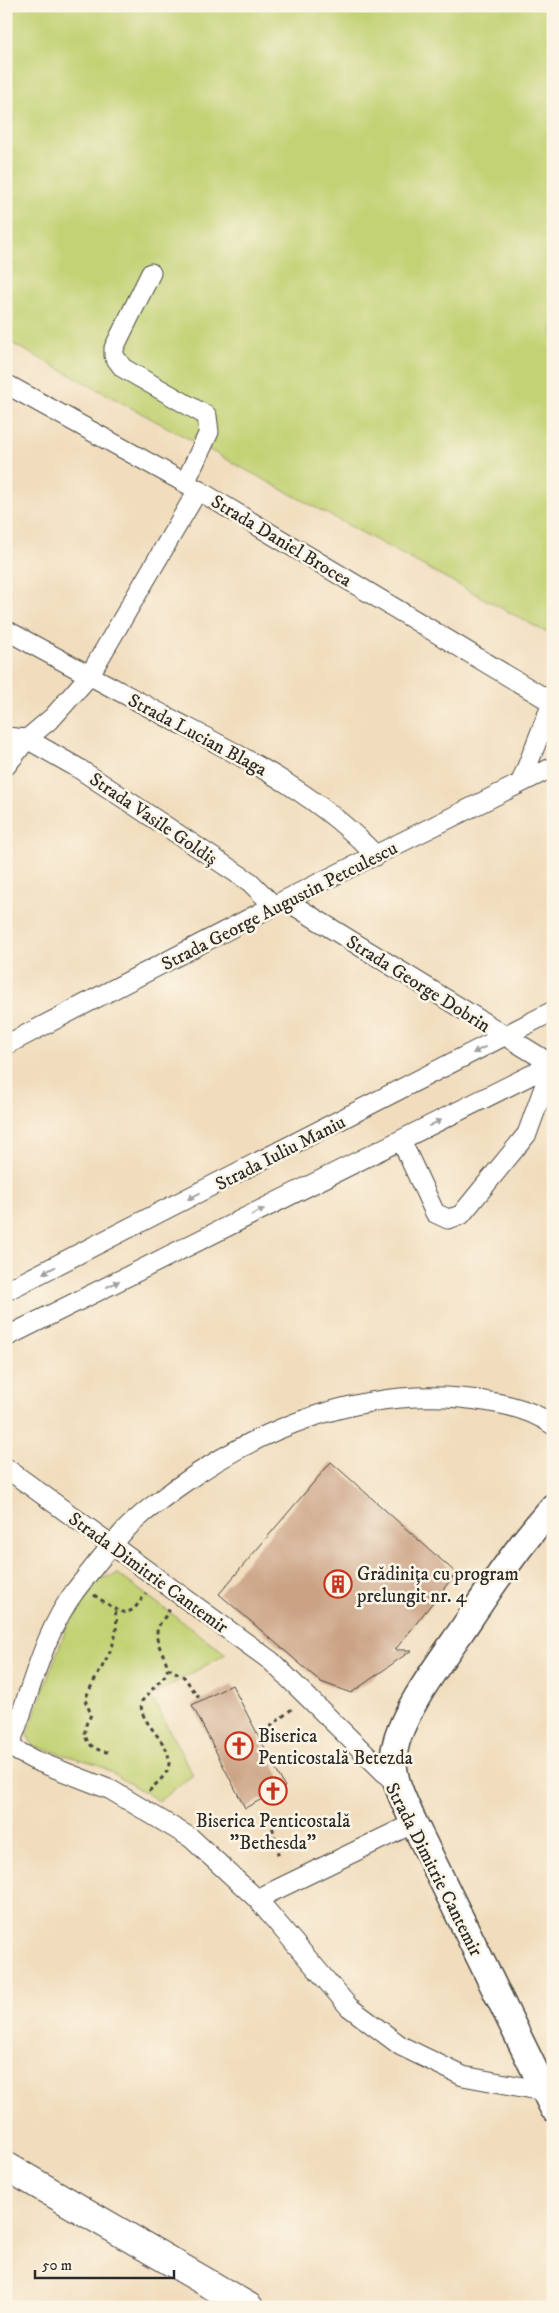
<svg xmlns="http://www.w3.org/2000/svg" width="559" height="2313" font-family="'IM FELL DW Pica',serif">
  <rect width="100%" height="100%" fill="#fcf5e5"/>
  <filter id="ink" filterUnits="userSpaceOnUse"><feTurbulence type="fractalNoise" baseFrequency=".02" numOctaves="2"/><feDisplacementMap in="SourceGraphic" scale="10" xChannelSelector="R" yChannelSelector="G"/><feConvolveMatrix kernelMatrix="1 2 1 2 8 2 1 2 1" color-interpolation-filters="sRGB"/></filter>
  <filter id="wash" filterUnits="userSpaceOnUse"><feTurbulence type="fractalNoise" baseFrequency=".0096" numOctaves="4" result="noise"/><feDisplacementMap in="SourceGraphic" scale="20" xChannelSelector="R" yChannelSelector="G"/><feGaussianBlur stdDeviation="1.12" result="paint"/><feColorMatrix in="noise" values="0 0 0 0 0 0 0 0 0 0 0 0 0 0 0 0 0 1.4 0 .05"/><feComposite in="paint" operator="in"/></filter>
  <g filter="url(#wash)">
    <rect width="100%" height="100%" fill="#f1ddbd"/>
    <!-- green -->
    <path fill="#c3d274" stroke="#777e50" d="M6 6H553V636L6 340Z
      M118 1574 226 1654 151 1696 193 1775 159 1801 97 1764 33 1746 27 1734 66 1629 99 1579Z"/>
    <g id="blocks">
      <!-- building -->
      <path fill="#cba284" d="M331 1462 456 1573 395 1650H412L351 1693 321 1682 219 1594Z
        M232 1685 285 1787 245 1808 192 1705Z"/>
    </g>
  </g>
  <g filter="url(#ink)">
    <use href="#blocks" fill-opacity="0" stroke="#494641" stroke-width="1"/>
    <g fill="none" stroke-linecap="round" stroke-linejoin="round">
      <!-- street casing -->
      <g stroke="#494641" stroke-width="21">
        <path id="street" d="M151 273 114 348V356L123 368 207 416 209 432 185 483
          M6 384 198 490 553 703
          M6 630C62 661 117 690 173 720 245 758 320 795 376 856
          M6 737 27 739 78 768 250 882 274 906
          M6 766 27 739 53 717 89 676 198 490
          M521 782 552 703
          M285 900 553 1065
          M6 1045 285 900 553 767
          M401 1140 435 1213 448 1219 461 1215 527 1134 552 1065
          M6 1291 553 1011
          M6 1337 553 1064
          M6 1468 271 1661 396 1784
          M6 1745 34 1760 111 1790 191 1838 257 1899 349 2007 401 2046 463 2076 544 2091
          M9 1746C31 1694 41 1637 75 1591 89 1573 103 1555 118 1538 134 1519 155 1504 175 1489 257 1429 357 1389 460 1398 490 1401 527 1406 553 1425
          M257 1899 414 1823"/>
      </g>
      <!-- secondary casing -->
      <g stroke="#494641" stroke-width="29">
        <path id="secondary" d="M553 1507C517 1547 489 1590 460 1633 439 1663 398 1718 394 1754 391 1778 404 1801 414 1823L553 2108"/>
      </g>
      <!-- primary casing -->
      <g stroke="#494641" stroke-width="30">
        <path id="primary" d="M6 2166 249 2307"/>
      </g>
      <!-- path -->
      <path stroke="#494641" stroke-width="3" stroke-dasharray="4 4" stroke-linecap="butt" d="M94 1595 115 1609 126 1613 134 1609 146 1594
        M168 1668 184 1677 200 1699
        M264 1732 293 1708
        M108 1752C94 1751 81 1741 86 1725 87 1720 90 1719 91 1714L85 1700C97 1669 123 1646 115 1610
        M149 1791C155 1785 163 1778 167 1771 179 1744 135 1724 142 1701L167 1673C170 1657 152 1645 158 1628 160 1622 166 1616 169 1611L167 1610
        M271 1820 279 1859"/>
      <!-- street -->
      <use href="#street" stroke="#fff" stroke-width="19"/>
      <!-- secondary -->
      <use href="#secondary" stroke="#fff" stroke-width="26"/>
      <!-- primary -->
      <use href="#primary" stroke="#fff" stroke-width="28"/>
    </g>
    <!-- one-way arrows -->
    <defs><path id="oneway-solid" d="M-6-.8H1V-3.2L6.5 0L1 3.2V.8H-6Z" transform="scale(1.25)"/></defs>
    <g fill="#a0a0a0">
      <use href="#oneway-solid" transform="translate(479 1050) rotate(153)"/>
      <use href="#oneway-solid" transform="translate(435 1123) rotate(-26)"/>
      <use href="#oneway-solid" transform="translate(194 1196) rotate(153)"/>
      <use href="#oneway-solid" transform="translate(258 1212) rotate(-26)"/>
      <use href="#oneway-solid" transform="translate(49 1270) rotate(153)"/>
      <use href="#oneway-solid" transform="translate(113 1284) rotate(-26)"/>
    </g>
  </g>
  <!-- icons -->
  <defs>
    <g id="building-ring" transform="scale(1.4375)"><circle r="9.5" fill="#fcf5e5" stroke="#c8321e" stroke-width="1.5"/><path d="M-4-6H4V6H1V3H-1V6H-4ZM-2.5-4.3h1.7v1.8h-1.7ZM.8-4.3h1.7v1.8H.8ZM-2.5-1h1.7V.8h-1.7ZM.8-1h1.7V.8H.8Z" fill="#c8321e"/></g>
    <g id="church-ring" transform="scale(1.4375)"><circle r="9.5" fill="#fcf5e5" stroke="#c8321e" stroke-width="1.5"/><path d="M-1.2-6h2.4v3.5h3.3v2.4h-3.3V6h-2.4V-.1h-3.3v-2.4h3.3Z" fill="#c8321e"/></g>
  </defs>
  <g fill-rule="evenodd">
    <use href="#building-ring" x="338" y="1584"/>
    <use href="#church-ring" x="239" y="1746"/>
    <use href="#church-ring" x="273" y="1791"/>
  </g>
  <g text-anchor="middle" stroke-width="5" stroke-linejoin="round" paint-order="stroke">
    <!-- street labels -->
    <g font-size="19" fill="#2b2b2b" stroke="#fcf5e5">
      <text transform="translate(282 540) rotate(31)" y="7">Strada Daniel Brocea</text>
      <text transform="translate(198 734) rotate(28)" y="7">Strada Lucian Blaga</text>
      <text transform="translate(154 818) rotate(34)" y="7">Strada Vasile Goldiș</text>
      <text transform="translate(279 905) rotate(-27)" y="7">Strada George Augustin Petculescu</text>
      <text transform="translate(419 983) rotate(32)" y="7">Strada George Dobrin</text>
      <text transform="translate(280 1152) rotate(-27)" y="7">Strada Iuliu Maniu</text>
      <text transform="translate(149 1572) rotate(36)" y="7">Strada Dimitrie Cantemir</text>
      <text transform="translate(435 1869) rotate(63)" y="7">Strada Dimitrie Cantemir</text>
    </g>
    <!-- poi labels -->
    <g font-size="19" fill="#2b2b2b" stroke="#fcf5e5" text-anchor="start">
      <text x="357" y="1580">Grădinița cu program<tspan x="357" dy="22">prelungit nr. 4</tspan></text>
      <text x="258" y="1742">Biserica<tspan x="258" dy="22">Penticostală Betezda</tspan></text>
      <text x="273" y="1827" text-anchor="middle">Biserica Penticostală<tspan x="273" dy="22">"Bethesda"</tspan></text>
    </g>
  </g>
  <!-- margin -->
  <rect width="559" height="2313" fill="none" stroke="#fcf5e5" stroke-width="25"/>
  <!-- scale -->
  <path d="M35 2270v8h139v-8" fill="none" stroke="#2b2b2b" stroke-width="2.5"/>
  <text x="42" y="2270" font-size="15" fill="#2b2b2b" stroke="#fcf5e5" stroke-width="4" paint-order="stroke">50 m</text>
</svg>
